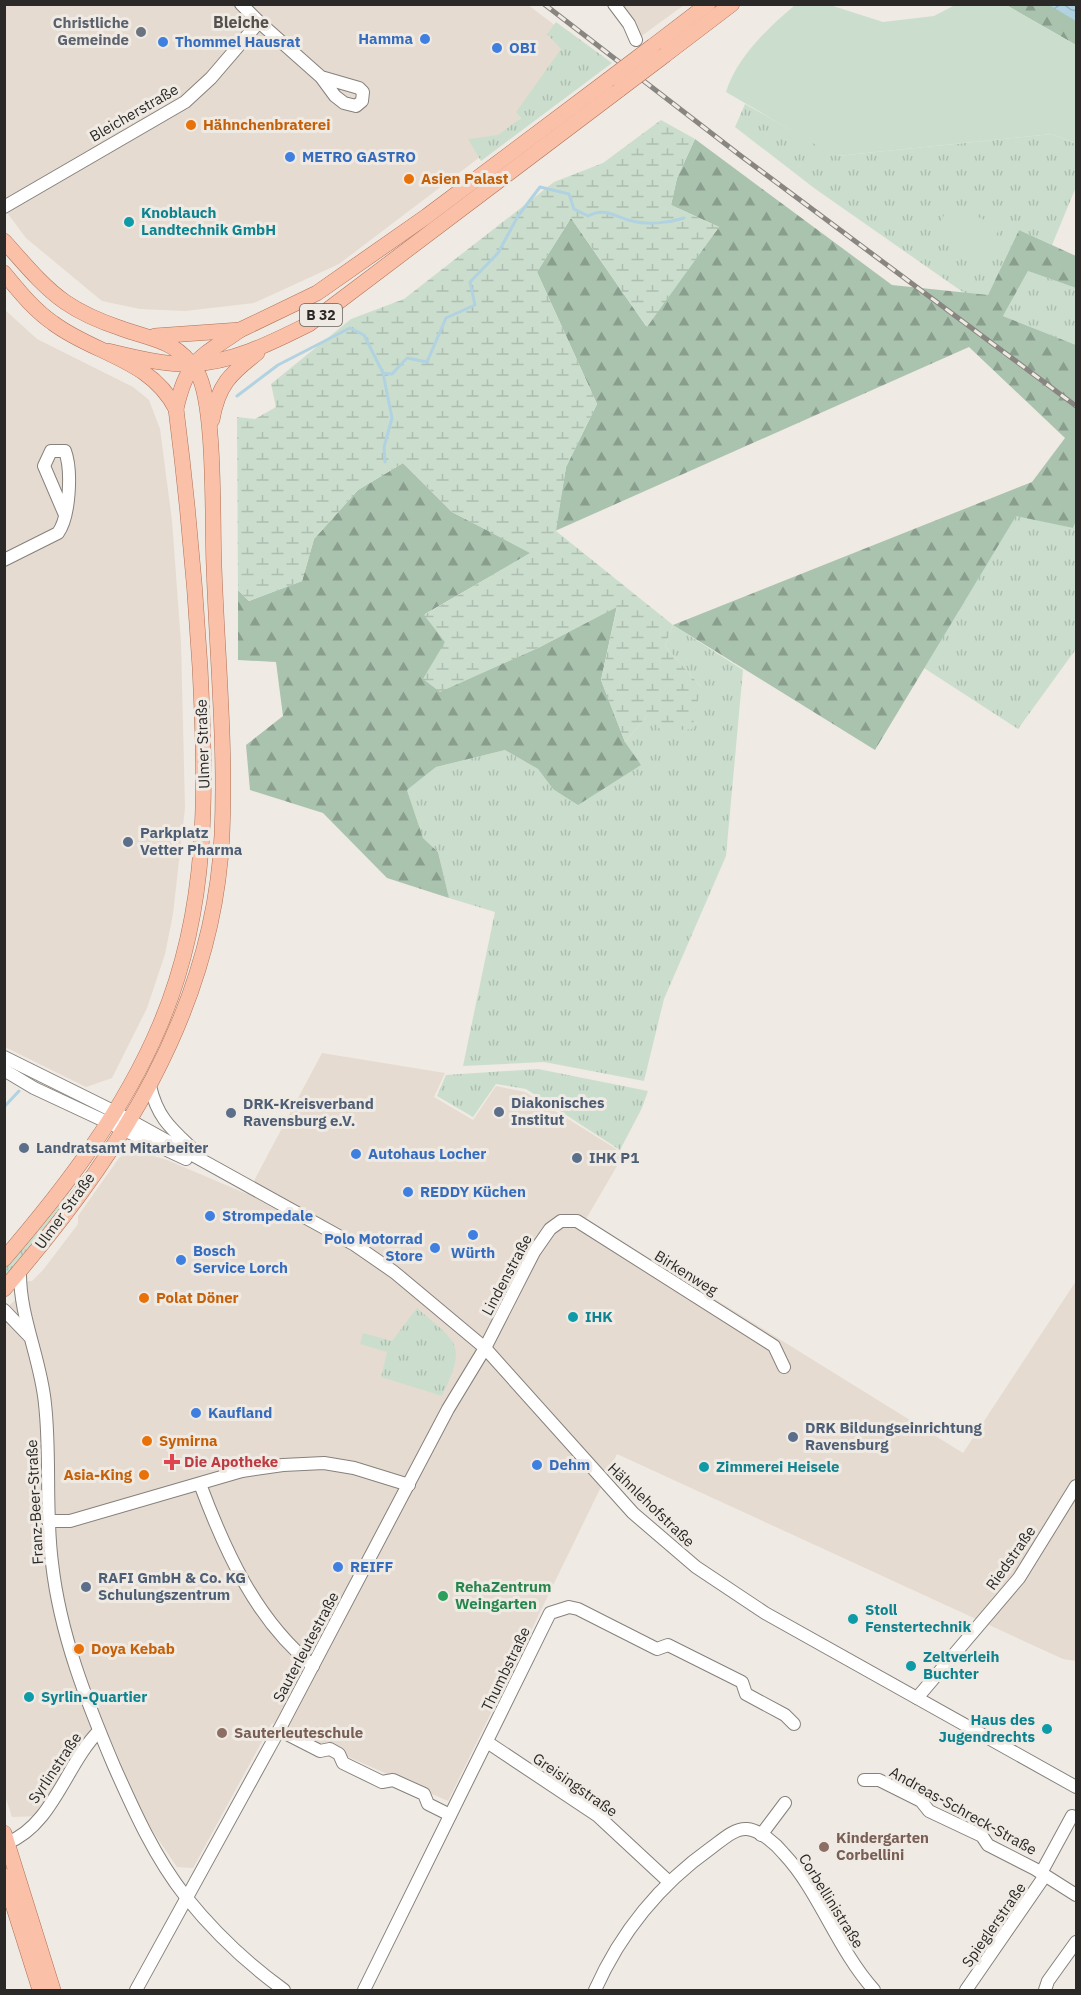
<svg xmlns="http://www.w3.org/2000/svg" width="1081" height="1995" viewBox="0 0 1081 1995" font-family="'IBM Plex Sans',sans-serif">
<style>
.built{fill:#e6dbd0}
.grass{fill:url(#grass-tufts)}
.forest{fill:url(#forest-firs)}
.wetland{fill:url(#wetland-marsh)}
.green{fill:#cbdece}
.water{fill:url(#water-waves)}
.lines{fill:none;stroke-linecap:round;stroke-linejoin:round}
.stream{stroke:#b1d2e1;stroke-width:3}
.minor-casing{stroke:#86817c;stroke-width:14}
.major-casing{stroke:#b07055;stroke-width:16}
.minor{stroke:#fff;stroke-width:12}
.major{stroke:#fac0a8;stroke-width:15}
.rail-casing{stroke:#898681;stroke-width:5}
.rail{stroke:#efeae3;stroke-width:3;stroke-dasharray:9;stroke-linecap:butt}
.major-bridge-casing{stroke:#b07055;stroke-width:16;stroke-linecap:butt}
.major-bridge{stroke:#fac0a8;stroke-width:15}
.worship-dot{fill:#6b7280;stroke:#efeae3;stroke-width:2}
.shop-dot{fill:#3f7fe0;stroke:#efeae3;stroke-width:2}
.food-dot{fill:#e8710a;stroke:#efeae3;stroke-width:2}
.culture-dot{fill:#0f9aa8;stroke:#efeae3;stroke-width:2}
.service-dot{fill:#5c6f8a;stroke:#efeae3;stroke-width:2}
.health-dot{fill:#e0444e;stroke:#efeae3;stroke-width:2}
.leisure-dot{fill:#2e9e5b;stroke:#efeae3;stroke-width:2}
.education-dot{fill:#8d6e63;stroke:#efeae3;stroke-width:2}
.labels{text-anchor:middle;stroke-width:6;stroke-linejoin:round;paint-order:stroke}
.shield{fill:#efeae3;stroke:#66635f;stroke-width:1.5}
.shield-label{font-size:14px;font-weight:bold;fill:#2b2927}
.worship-label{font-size:15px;font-weight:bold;fill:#5b616d;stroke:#efeae3;text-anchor:end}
.shop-label{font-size:15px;font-weight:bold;fill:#366cbe;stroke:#efeae3;text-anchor:start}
.street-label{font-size:15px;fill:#2b2927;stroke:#efeae3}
.food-label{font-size:15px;font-weight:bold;fill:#c56008;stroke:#efeae3;text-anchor:start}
.culture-label{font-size:15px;font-weight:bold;fill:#0d838f;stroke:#efeae3;text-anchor:start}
.service-label{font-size:15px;font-weight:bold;fill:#4e5e75;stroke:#efeae3;text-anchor:start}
.health-label{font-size:15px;font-weight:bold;fill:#be3a42;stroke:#efeae3;text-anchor:start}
.leisure-label{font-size:15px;font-weight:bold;fill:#27864d;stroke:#efeae3;text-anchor:start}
.education-label{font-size:15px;font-weight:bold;fill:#785e54;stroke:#efeae3;text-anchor:start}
.neighbourhood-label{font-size:16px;font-weight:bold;fill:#56514c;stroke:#efeae3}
</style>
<defs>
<pattern id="grass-tufts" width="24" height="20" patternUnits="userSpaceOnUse" patternTransform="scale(1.5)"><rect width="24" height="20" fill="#cbdece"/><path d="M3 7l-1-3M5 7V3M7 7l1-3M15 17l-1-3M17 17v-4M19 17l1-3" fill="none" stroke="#aebeb1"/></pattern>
<pattern id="forest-firs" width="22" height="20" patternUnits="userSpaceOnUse" patternTransform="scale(1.5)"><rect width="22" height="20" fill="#a9c3ae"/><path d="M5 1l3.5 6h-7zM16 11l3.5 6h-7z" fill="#8a9e8e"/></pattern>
<pattern id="wetland-marsh" width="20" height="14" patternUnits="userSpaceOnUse" patternTransform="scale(1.5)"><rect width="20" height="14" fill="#cbdece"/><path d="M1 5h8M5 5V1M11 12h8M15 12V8" fill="none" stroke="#aebeb1"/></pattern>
<pattern id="water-waves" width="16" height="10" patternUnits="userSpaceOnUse" patternTransform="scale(1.5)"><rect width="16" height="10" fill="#b1d2e1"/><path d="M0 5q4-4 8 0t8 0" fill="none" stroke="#98b4c1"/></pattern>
</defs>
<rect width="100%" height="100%" fill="#efeae3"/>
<g class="built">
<path d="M5 5H528L577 42 505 138 339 264 254 303 185 311 140 309 102 301 26 238 5 210Z"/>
<path d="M614 5H684L636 40Z"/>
<path d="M4 309 37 339 133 387 149 400 160 429 172 521 181 643 185 808 173 914 165 954 147 1008 112 1078 86 1087 5 1047Z"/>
<path d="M322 1053 445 1073 434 1097 473 1120 496 1086 525 1092 624 1154 586 1219 963 1453 1076 1281V1661L1063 1659 617 1454 448 1801 272 1723 193 1868 177 1867 145 1820 110 1738 91 1730 38 1816 12 1817 4 1793V1311L21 1294 19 1288 28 1281H32L43 1270 78 1224V1216L119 1158 126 1153 140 1152 167 1160 247 1194Z"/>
</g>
<g class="grass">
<path d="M556 22 612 63 481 161 468 139 498 135 521 118 516 112 561 49 547 34Z"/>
<path d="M745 104 837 156 1052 134 1076 144V187L1052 245 1019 230 988 295H967L814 188 735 127Z"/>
<path d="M1028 271 1076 288V345L1003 316Z"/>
<path d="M1016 515 1073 528 1076 521V649L1018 729 924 668Z"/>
<path d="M673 625 743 670 726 856 664 999 644 1081 544 1062 463 1066 495 912 449 898 438 852 423 838 407 790 436 767 505 750 538 769 553 789 640 765 625 742 647 716 701 687 665 646Z"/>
<path d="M538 1069 648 1091 642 1108 620 1150 526 1089 496 1084 473 1117 437 1096 446 1075Z"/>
<path d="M92 1155 94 1157 52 1218 5 1277V1268Z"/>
<path d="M417 1308C457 1343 468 1343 442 1396L381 1377 387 1352 360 1344 363 1333 392 1341Z"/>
</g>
<g class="forest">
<path d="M1006 5H1076V45Z"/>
<path d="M695 139 892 285 988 295 1019 230 1076 256V288L1028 271 1003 316 1076 345V521L1073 528 1016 516 875 750 673 625 1032 482 1065 438 969 347 555 531 566 467 597 404 537 272 571 218 646 326 719 227 671 205 677 178Z"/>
<path d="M403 463 452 512 531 553 425 614 445 642 440 691 540 647 617 606 601 680 625 742 641 765 578 805 553 789 538 769 505 750 436 767 407 790 423 838 438 852 449 898 387 878 323 813 250 790 246 745 283 716 276 662 238 660V590L249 601 302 581 314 539 358 490Z"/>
</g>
<path class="wetland" d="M661 120 695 139 677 178 671 205 719 227 647 327 571 218 537 272 597 404 566 467 556 531 673 625 665 646 701 687 692 729 663 732 647 716 625 742 601 680 617 607 540 647 440 692 423 679 445 642 424 615 530 553 452 512 403 463 358 490 314 539 302 581 249 601 238 590 237 417 255 419 276 407 271 384 351 319 404 299 554 182 603 163Z"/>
<g class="green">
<path d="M795 5H830L883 22 934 16 955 5H1006L1076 45V144L1052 134 837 156 828 152 726 92C737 57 768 28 795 5Z"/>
<path d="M949 204 1000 227 984 262 933 239Z"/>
</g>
<path class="water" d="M1049 5H1076V21Z"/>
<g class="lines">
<g class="stream">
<path d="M383 373 392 418 384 447 385 462"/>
<path d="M237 396 278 365 350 328 364 335 383 373 392 374 407 358 427 362 446 318 475 305 470 282 498 253 518 216 540 187 569 194 574 209 588 216C606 207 615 217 632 221 648 225 668 223 684 218"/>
<path d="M4 1107 19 1091"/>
</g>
<g class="minor-casing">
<g id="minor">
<path d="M614 4 629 24 636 40"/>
<path d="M259 22 321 77 335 96 344 103 356 106 362 101 363 92 359 88 321 77"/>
<path d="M4 207 185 102 211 78 259 22 241 4"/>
<path d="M4 560 58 533C70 516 72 470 65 451H51L44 466 65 515"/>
<path d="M4 1057 115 1112 355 1245 394 1272 485 1348 633 1513 696 1567 765 1613 1076 1787"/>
<path d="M4 1070 34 1088 186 1159"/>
<path d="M150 1086C158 1120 173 1130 197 1153"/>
<path d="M20 1271C19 1316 41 1359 45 1404 51 1457 45 1510 52 1563 60 1634 86 1700 114 1766 134 1811 155 1858 186 1897 214 1932 248 1964 284 1990"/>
<path d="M4 1310 29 1336"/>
<path d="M200 1484C225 1551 256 1620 313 1666"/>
<path d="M48 1521H70L242 1471 283 1465 324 1463 354 1468 409 1485"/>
<path d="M917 1698 1019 1578 1076 1486"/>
<path d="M279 1730 320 1751 330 1749 339 1754 343 1763 382 1782 393 1780 424 1794 428 1804 450 1815"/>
<path d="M487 1742 598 1816 669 1882"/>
<path d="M864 1780H879L921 1801 929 1811 982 1836 988 1845 1035 1869 1076 1895"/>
<path d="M761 1835 785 1803"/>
<path d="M7 1843C53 1825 66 1764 99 1731"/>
<path d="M1041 1873 1072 1816"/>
<path d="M136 1990 279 1730 448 1409 485 1348 534 1252 550 1229 561 1221H577L774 1346 784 1367"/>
<path d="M364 1990 550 1613 569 1607 578 1609 657 1649 668 1645 742 1682 746 1694 785 1715 794 1724"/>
<path d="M595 1990C621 1932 659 1885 711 1848 721 1841 734 1828 747 1829 760 1830 776 1844 784 1854 819 1891 837 1949 874 1990"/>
<path d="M966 1990 1044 1877"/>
<path d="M1045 1990 1048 1981 1076 1942"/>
</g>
</g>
<g class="major-casing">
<g id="major">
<path d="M653 46 708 4"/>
<path d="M665 55 732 4"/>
<path d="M4 241C23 262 42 286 65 302 81 313 102 322 120 328 152 340 176 339 197 372 216 404 212 523 214 566 217 655 226 745 222 835 214 1011 117 1159 4 1289"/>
<path d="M4 273C19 291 33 309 53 323 94 354 151 359 176 409"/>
<path d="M155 336 240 330 317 293 427 216 608 80"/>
<path d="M108 351C134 357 163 365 190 364 232 363 273 342 309 324L620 89"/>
<path d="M212 420C218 385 230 374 257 353"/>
<path d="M4 1259C65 1188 124 1111 160 1025 210 908 206 791 200 667 195 581 187 495 176 409 187 359 200 358 240 330"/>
<path d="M4 1833 53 1990"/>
<path d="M4 1876 40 1990"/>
</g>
</g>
<use href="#minor" class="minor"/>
<use href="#major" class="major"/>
<g class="rail-casing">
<path id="rail" d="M544 4 741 156 1076 406"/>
</g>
<use href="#rail" class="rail"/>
<g class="major-bridge-casing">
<g id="major-bridge">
<path d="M608 80 653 46"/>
<path d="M620 89 665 55"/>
</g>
</g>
<use href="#major-bridge" class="major-bridge"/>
</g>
<circle class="worship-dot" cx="141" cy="32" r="6"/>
<g class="shop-dot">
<circle cx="425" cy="39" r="6"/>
<circle cx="163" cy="42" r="6"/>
<circle cx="497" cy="48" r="6"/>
<circle cx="290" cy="157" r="6"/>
<circle cx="356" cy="1154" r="6"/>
<circle cx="408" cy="1192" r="6"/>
<circle cx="210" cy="1216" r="6"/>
<circle cx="473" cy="1235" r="6"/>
<circle cx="435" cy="1248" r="6"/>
<circle cx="181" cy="1260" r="6"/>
<circle cx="196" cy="1413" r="6"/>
<circle cx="537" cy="1465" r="6"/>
<circle cx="338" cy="1567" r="6"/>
</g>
<g class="food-dot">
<circle cx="191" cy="125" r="6"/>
<circle cx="409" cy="179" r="6"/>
<circle cx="144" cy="1298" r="6"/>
<circle cx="147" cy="1441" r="6"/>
<circle cx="144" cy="1475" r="6"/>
<circle cx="79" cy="1649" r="6"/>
</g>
<g class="culture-dot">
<circle cx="129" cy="222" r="6"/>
<circle cx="573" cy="1317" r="6"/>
<circle cx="704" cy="1467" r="6"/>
<circle cx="853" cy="1619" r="6"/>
<circle cx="911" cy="1666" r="6"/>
<circle cx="29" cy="1697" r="6"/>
<circle cx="1047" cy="1729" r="6"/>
</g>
<g class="service-dot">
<circle cx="128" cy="842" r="6"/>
<circle cx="499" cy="1112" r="6"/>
<circle cx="231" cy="1113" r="6"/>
<circle cx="24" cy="1148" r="6"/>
<circle cx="577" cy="1158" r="6"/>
<circle cx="793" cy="1437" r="6"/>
<circle cx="86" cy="1587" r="6"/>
</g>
<path class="health-dot" d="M169 1453h6v6h6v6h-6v6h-6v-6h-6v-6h6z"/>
<circle class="leisure-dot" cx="443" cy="1596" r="6"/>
<g class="education-dot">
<circle cx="222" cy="1733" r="6"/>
<circle cx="824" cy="1847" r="6"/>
</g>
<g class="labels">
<rect class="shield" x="300" y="304" width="42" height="22" rx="4.5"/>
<g class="shield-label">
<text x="321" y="320">B 32</text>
</g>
<g class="worship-label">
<text x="129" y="28">Christliche<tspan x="129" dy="17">Gemeinde</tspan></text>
</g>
<g class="shop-label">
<text x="413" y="44" text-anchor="end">Hamma</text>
<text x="175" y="47">Thommel Hausrat</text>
<text x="509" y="53">OBI</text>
<text x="302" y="162">METRO GASTRO</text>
<text x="368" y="1159">Autohaus Locher</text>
<text x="420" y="1197">REDDY Küchen</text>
<text x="222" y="1221">Strompedale</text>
<text x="423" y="1244" text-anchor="end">Polo Motorrad<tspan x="423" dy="17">Store</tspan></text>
<text x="193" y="1256">Bosch<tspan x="193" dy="17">Service Lorch</tspan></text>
<text x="473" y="1258" text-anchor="middle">Würth</text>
<text x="208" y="1418">Kaufland</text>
<text x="549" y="1470">Dehm</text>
<text x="350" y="1572">REIFF</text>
</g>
<g class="street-label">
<text transform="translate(134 113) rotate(-30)" y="5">Bleicherstraße</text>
<text transform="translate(203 744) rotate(-92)" y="5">Ulmer Straße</text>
<text transform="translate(65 1211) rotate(-54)" y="5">Ulmer Straße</text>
<text transform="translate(686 1273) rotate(32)" y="5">Birkenweg</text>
<text transform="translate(507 1275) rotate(-62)" y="5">Lindenstraße</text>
<text transform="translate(35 1502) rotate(-93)" y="5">Franz-Beer-Straße</text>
<text transform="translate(651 1505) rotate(44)" y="5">Hähnlehofstraße</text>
<text transform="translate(1011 1558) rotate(-55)" y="5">Riedstraße</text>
<text transform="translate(306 1647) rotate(-62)" y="5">Sauterleutestraße</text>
<text transform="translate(506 1669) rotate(-64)" y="5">Thumbstraße</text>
<text transform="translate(55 1768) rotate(-56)" y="5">Syrlinstraße</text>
<text transform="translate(575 1785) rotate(35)" y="5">Greisingstraße</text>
<text transform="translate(963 1811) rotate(29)" y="5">Andreas-Schreck-Straße</text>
<text transform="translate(831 1901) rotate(58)" y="5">Corbellinistraße</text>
<text transform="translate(994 1925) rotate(-55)" y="5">Spieglerstraße</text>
</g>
<g class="food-label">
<text x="203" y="130">Hähnchenbraterei</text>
<text x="421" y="184">Asien Palast</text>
<text x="156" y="1303">Polat Döner</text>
<text x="159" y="1446">Symirna</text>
<text x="132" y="1480" text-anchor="end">Asia-King</text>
<text x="91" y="1654">Doya Kebab</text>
</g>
<g class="culture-label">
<text x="141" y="218">Knoblauch<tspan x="141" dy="17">Landtechnik GmbH</tspan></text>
<text x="585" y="1322">IHK</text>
<text x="716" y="1472">Zimmerei Heisele</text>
<text x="865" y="1615">Stoll<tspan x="865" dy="17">Fenstertechnik</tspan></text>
<text x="923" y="1662">Zeltverleih<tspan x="923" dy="17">Buchter</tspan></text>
<text x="41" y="1702">Syrlin-Quartier</text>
<text x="1035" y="1725" text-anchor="end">Haus des<tspan x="1035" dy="17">Jugendrechts</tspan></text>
</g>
<g class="service-label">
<text x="140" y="838">Parkplatz<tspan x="140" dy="17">Vetter Pharma</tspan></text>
<text x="511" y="1108">Diakonisches<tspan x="511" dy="17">Institut</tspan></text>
<text x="243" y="1109">DRK-Kreisverband<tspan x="243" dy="17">Ravensburg e.V.</tspan></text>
<text x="36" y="1153">Landratsamt Mitarbeiter</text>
<text x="589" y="1163">IHK P1</text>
<text x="805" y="1433">DRK Bildungseinrichtung<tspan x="805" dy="17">Ravensburg</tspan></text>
<text x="98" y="1583">RAFI GmbH &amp; Co. KG<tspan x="98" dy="17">Schulungszentrum</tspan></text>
</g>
<g class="health-label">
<text x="184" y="1467">Die Apotheke</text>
</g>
<g class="leisure-label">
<text x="455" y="1592">RehaZentrum<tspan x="455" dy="17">Weingarten</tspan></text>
</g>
<g class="education-label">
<text x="234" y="1738">Sauterleuteschule</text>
<text x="836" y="1843">Kindergarten<tspan x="836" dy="17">Corbellini</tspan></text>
</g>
<g class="neighbourhood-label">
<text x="241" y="28">Bleiche</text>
</g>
</g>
<rect width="1081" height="1995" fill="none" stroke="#2b2927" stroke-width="12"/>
</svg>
